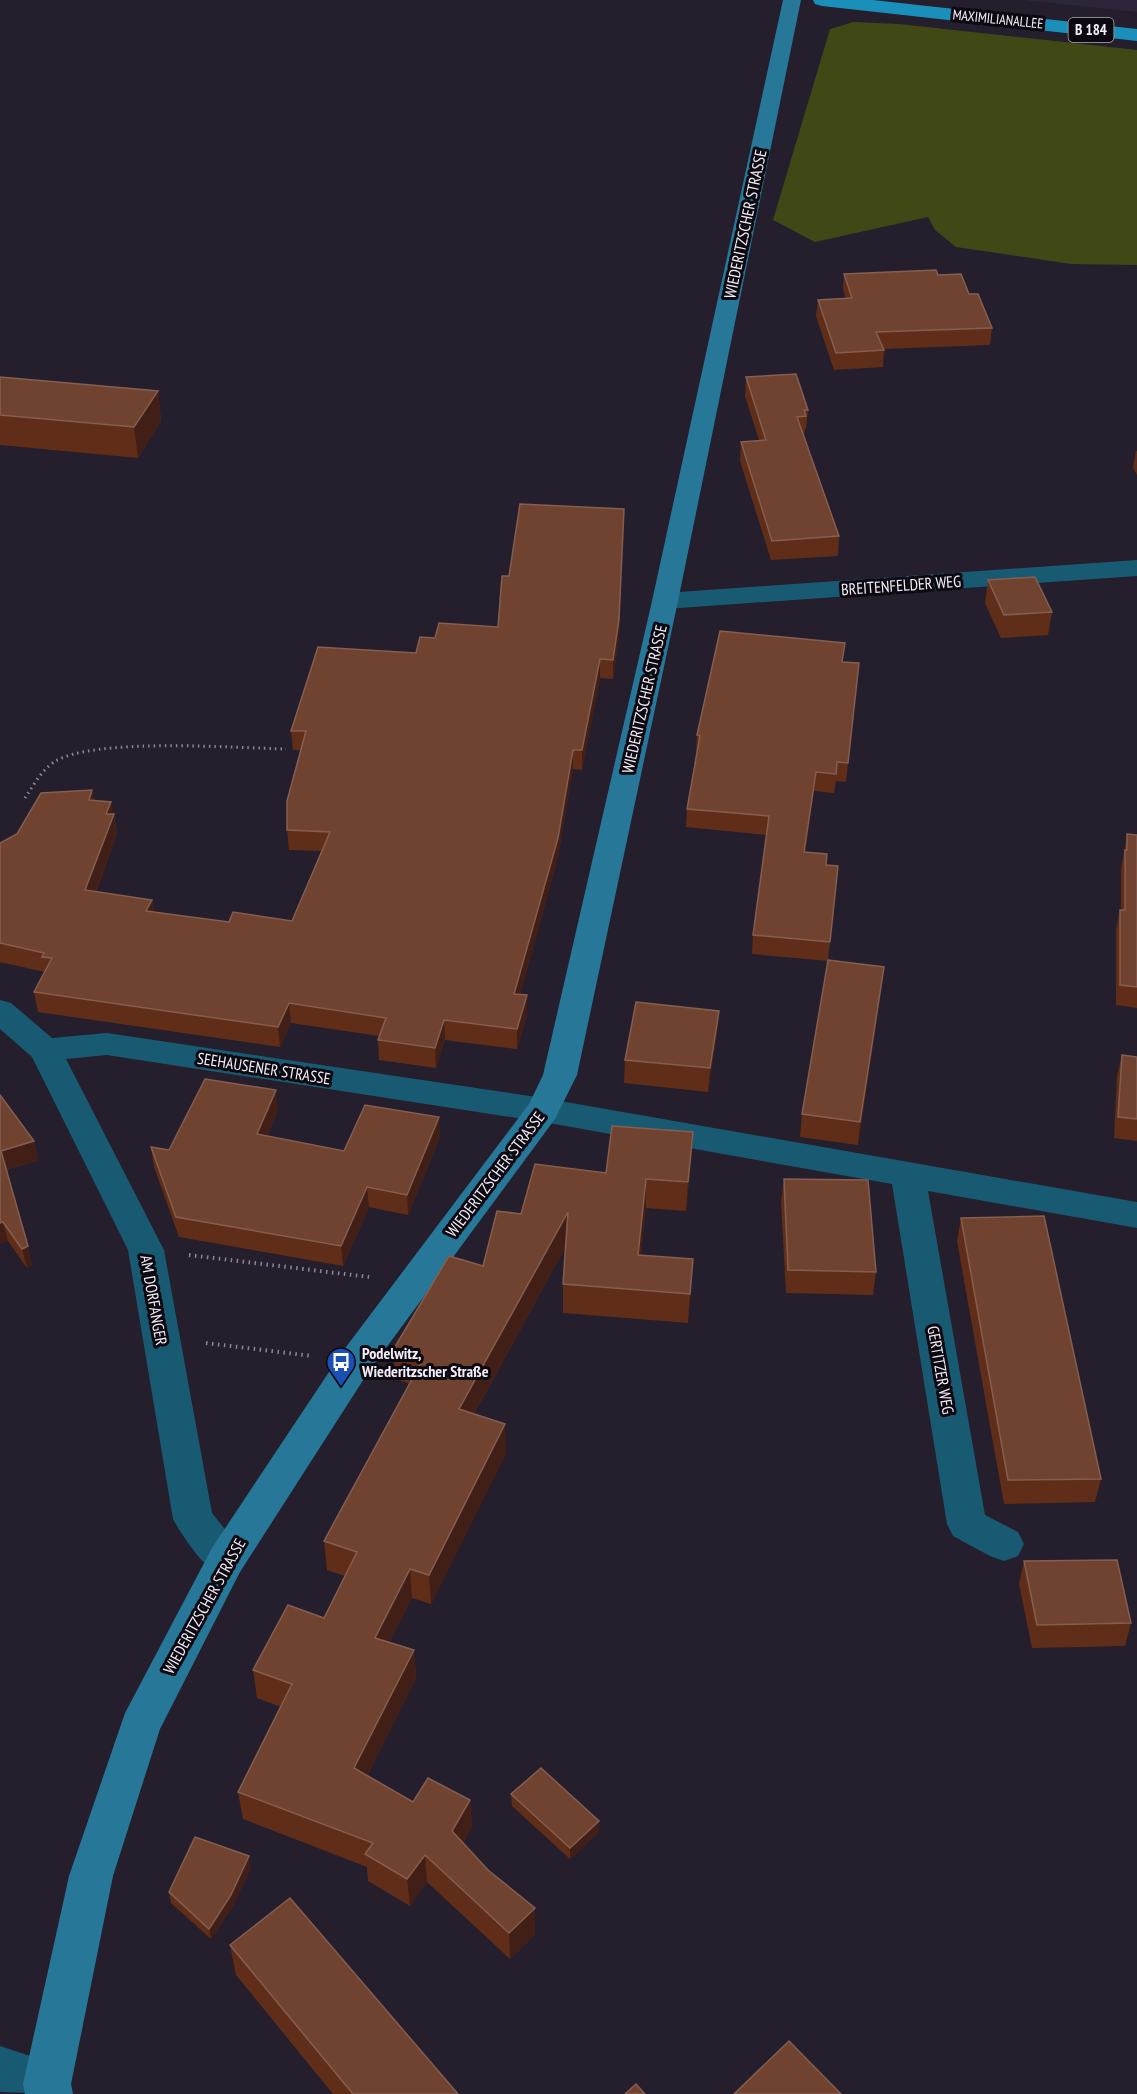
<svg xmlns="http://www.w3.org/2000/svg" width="1137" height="2094" viewBox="0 0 1137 2094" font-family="'PT Sans Narrow',sans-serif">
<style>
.built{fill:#2f253a}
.green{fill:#404916}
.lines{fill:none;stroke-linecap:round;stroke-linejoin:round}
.path-far1{stroke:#8e8895;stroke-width:3;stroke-dasharray:1.5 4;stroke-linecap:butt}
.path{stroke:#8e8895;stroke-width:4;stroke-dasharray:1.5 4.5;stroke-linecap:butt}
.street{fill:#195a73;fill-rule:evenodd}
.secondary{fill:#267798;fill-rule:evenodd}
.primary{fill:#198fb9;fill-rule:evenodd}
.wall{fill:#602e18}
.shaded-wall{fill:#421f16}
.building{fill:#704330;stroke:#845e50;stroke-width:1.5}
.labels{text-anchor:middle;stroke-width:6;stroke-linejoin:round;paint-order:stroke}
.far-street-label{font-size:14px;fill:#f3eef9;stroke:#0d0910}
.shield{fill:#0d0910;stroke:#aea9b3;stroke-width:1.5}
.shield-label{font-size:15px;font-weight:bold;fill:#f3eef9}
.street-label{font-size:16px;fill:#f3eef9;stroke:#0d0910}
.poi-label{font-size:16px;font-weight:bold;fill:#f3eef9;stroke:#0d0910;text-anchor:start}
</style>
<rect width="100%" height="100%" fill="#251e2d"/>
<path class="built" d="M1023 0H1137V12Z"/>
<path class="green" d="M854 22 899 24 1137 50V265L1071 264 956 247 935 230 928 217 815 242 773 220 830 29Z"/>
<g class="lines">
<path class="path-far1" d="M25 798C33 786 41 771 54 762 93 737 235 748 286 749"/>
<g class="path">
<path d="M189 1255 369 1277"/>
<path d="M206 1343 312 1356"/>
</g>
<g class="street">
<path d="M1137 560V576L665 609 655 607 652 601 655 595 665 593Z"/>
<path d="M0 1000 11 1003 52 1038 107 1033 543 1098 1137 1202V1228L928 1191 985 1515 1018 1532 1024 1544 1018 1556 1004 1561 990 1556 953 1536 947 1524 892 1184 543 1122 107 1055 66 1059 164 1250 212 1513 240 1548 246 1560 240 1572C236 1573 231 1576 227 1577 209 1577 181 1534 173 1519L128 1250 32 1057 0 1029Z"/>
<path d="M0 2046 64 2067 71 2084 66 2094 0 2092Z"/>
</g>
<path class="secondary" d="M783 0H801L678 601 577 1075 555 1119 369 1371 240 1572 160 1729 113 1876 71 2084 73 2094H25L23 2084 69 1876 125 1713 212 1548 343 1351 529 1104 543 1075 652 601Z"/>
<path class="primary" d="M813 0H873L1137 29V41L822 6 815 4Z"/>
</g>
<g class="wall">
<path d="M844 274 938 275 969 294 992 328 990 345 884 349 883 367 834 370 816 316 818 300 846 298 843 290Z"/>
<path d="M0 377 158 391 161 421 138 458 0 445Z"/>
<path d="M746 377 808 410 806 429H805L804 436H803L839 536 838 556 771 560 740 461 741 442 759 440 745 396Z"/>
<path d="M1136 451H1137V475L1133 468Z"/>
<path d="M623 528 619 638 613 679 600 678 582 770 573 769 558 857 520 995 527 1015 517 1049 445 1040 436 1068 379 1060 378 1040 379 1036 291 1023 280 1047 38 1012 34 992 45 972 0 962V843L92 790 94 801 114 814 117 834 96 892 152 900 154 912 229 922 292 921 322 851 289 850 287 830 301 750H293L291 731 416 653 435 638 498 627 509 576Z"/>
<path d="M988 580 1052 612 1048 635 1001 638 985 603Z"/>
<path d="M843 662 859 663 846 782 836 781 834 793 814 791 805 852 826 865 838 866 828 960 881 991 858 1145 800 1137 802 1114 828 961 752 954 753 935 767 835 686 827 687 809 696 754 697 735Z"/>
<path d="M1127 834 1137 835V1008L1116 1005V930L1120 910H1121V870Z"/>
<path d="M719 1011 717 1034 708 1092 624 1083 625 1060Z"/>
<path d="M1122 1055 1137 1057V1141L1114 1138 1117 1076Z"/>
<path d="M0 1095 34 1141 38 1160 6 1170 32 1265 27 1268 8 1241 0 1243Z"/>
<path d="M278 1110 267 1136 344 1151 440 1137 408 1215 369 1207 343 1266 179 1237 154 1167 151 1147 169 1150Z"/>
<path d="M693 1132 691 1162 686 1211 646 1208 641 1255 691 1288 688 1323 563 1313V1284L566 1246 474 1414 506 1453 431 1604 412 1598 389 1642 414 1650 416 1678 367 1776 413 1802 470 1800 472 1827 463 1843 488 1870 535 1908V1934L510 1959 427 1882 410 1906 368 1881 367 1867 243 1819 238 1792 281 1707 257 1698 253 1670 324 1618 345 1576 327 1570 324 1541 410 1384 396 1379 393 1350 483 1266 521 1214Z"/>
<path d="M784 1179 876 1272 873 1295 786 1293 781 1202Z"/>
<path d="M961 1218 1101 1479 1095 1502 1004 1504 957 1241Z"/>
<path d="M1024 1561 1131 1623 1125 1646 1032 1648 1019 1584Z"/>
<path d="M511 1794 599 1821V1832L570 1859 512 1806Z"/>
<path d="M251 1867 233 1906 211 1939 171 1903 169 1892Z"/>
<path d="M230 1945 458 2094H333L236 1975Z"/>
</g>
<g class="shaded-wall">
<path d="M158 391 161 421 138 458 134 427Z"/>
<path d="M623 528 619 638 613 679V660Z"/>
<path d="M600 659V678L582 770V750Z"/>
<path d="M573 750V769L558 857 515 1014 514 994Z"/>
<path d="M816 772 814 791 803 871 804 852Z"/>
<path d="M92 790 96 810 89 800Z"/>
<path d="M111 802 117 834 89 910 85 890 106 814Z"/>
<path d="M152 900 155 920 146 911Z"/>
<path d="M884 967 881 991 858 1145 860 1122Z"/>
<path d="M527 995V1015L517 1049V1029Z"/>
<path d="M289 1003 291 1023 280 1047 278 1027Z"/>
<path d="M719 1011 717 1034 708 1092 710 1068Z"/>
<path d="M444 1020 445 1040 436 1068 435 1048Z"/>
<path d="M276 1090 278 1110 259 1154 257 1134Z"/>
<path d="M439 1117 440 1137 408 1215 407 1195Z"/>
<path d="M693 1132 691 1162 686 1211 688 1182Z"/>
<path d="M34 1141 38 1160 5 1170 1 1151Z"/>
<path d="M646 1179V1208L638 1284V1255Z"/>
<path d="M367 1187 369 1207 343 1266 341 1246Z"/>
<path d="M568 1212V1242L460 1439 459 1409Z"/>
<path d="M3 1222 8 1241 0 1243V1223Z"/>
<path d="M28 1246 32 1265 27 1268 22 1249Z"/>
<path d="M693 1259 691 1288 688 1323 690 1294Z"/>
<path d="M505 1424 506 1453 431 1604 429 1575Z"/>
<path d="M410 1569 412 1598 377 1666 375 1638Z"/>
<path d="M414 1650 416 1678 357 1796 354 1768Z"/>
<path d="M470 1800 472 1827 454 1858 452 1831Z"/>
<path d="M599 1821V1832L570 1859V1848Z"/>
<path d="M425 1855 427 1882 410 1906 407 1879Z"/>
<path d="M249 1856 251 1867 233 1906 211 1939 209 1929Z"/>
<path d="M535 1908V1934L510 1959 509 1933Z"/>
</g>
<g class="building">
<path d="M936 270 938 275 961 274 969 294H978L992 328 876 332 884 350 836 353 818 300 852 298 844 274Z"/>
<path d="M796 374 808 410H804L806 416 797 417 839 536 772 541 741 442 766 440 746 377Z"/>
<path d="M0 377 158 391 134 427 0 415Z"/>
<path d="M520 504 624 509 619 619 613 660 600 659 582 750H573L558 838 514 994 527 995 517 1029 444 1020 435 1048 378 1040 386 1018 289 1003 278 1027 34 992 52 958 42 957 44 953 0 943V843L17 834 41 793 92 790 89 800 111 802 106 814H114L85 890 152 900 146 911 229 922 233 912 292 921 330 832 287 830V801L306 731H291L318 647 416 653 420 637 435 638 439 623 498 627 502 576H509Z"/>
<path d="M1035 577 1052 612 1004 615 988 580Z"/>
<path d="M720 631 845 643 842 662 859 663 848 763 837 762 836 774 816 772 804 852 827 854 826 865 838 866 830 942 753 935 769 816 687 809 700 736 697 735Z"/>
<path d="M1127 834 1137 835V987L1120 985V910H1125V850H1127Z"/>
<path d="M828 960 884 967 860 1122 802 1114Z"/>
<path d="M636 1002 719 1011 710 1068 625 1060Z"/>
<path d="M1122 1055 1137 1057V1119L1118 1117Z"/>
<path d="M205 1079 276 1090 257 1134 344 1151 365 1105 439 1117 407 1195 367 1187 341 1246 176 1217 151 1147 169 1150Z"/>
<path d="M0 1095 34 1141 1 1151 28 1246 22 1249 3 1222 0 1223Z"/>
<path d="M612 1126 693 1132 688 1182 646 1179 638 1255 693 1259 690 1294 563 1284 568 1212 459 1409 505 1424 429 1575 410 1569 375 1638 414 1650 354 1768 413 1802 428 1778 470 1800 452 1831 488 1870 535 1908 509 1933 425 1855 407 1879 365 1854 373 1843 238 1792 292 1684 253 1670 288 1605 324 1618 357 1552 324 1541 423 1359 393 1350 449 1256 483 1266 497 1211 521 1214 535 1164 606 1173Z"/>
<path d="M784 1179 868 1180 876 1272 788 1270Z"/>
<path d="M1044 1216 1101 1479 1008 1480 961 1218Z"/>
<path d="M1117 1560 1131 1623 1037 1625 1024 1561Z"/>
<path d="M541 1768 599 1821 570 1848 511 1794Z"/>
<path d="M195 1837 249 1856 231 1895 209 1929 169 1892Z"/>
<path d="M290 1898 458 2094H353L230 1945Z"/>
<path d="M789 2041 841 2094H734Z"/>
<path d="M636 2084 645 2094H625Z"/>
</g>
<defs>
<g id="bus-pin" transform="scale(1.5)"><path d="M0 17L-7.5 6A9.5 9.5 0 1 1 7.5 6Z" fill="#1a4fb4" stroke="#0d0910"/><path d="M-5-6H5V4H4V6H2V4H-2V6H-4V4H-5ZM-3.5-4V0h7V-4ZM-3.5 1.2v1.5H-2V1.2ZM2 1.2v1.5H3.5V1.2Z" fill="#fff"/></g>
</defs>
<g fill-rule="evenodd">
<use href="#bus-pin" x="341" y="1362"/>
</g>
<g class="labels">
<g class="far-street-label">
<text transform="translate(998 19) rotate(6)" y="5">MAXIMILIANALLEE</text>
</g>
<rect class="shield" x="1068.5" y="18" width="45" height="24" rx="4.5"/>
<g class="shield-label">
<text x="1091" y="35">B 184</text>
</g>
<g class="street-label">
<text transform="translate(745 224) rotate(-78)" y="6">WIEDERITZSCHER STRASSE</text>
<text transform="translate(901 585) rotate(-4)" y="6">BREITENFELDER WEG</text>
<text transform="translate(644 699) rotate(-77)" y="6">WIEDERITZSCHER STRASSE</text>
<text transform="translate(264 1068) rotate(9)" y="6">SEEHAUSENER STRASSE</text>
<text transform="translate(495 1174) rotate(-53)" y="6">WIEDERITZSCHER STRASSE</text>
<text transform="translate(154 1300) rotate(80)" y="6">AM DORFANGER</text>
<text transform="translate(941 1370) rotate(80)" y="6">GERTITZER WEG</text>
<text transform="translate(204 1606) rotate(-61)" y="6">WIEDERITZSCHER STRASSE</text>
</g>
<g class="poi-label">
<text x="362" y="1359">Podelwitz,<tspan x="362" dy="18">Wiederitzscher Straße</tspan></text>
</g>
</g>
</svg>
